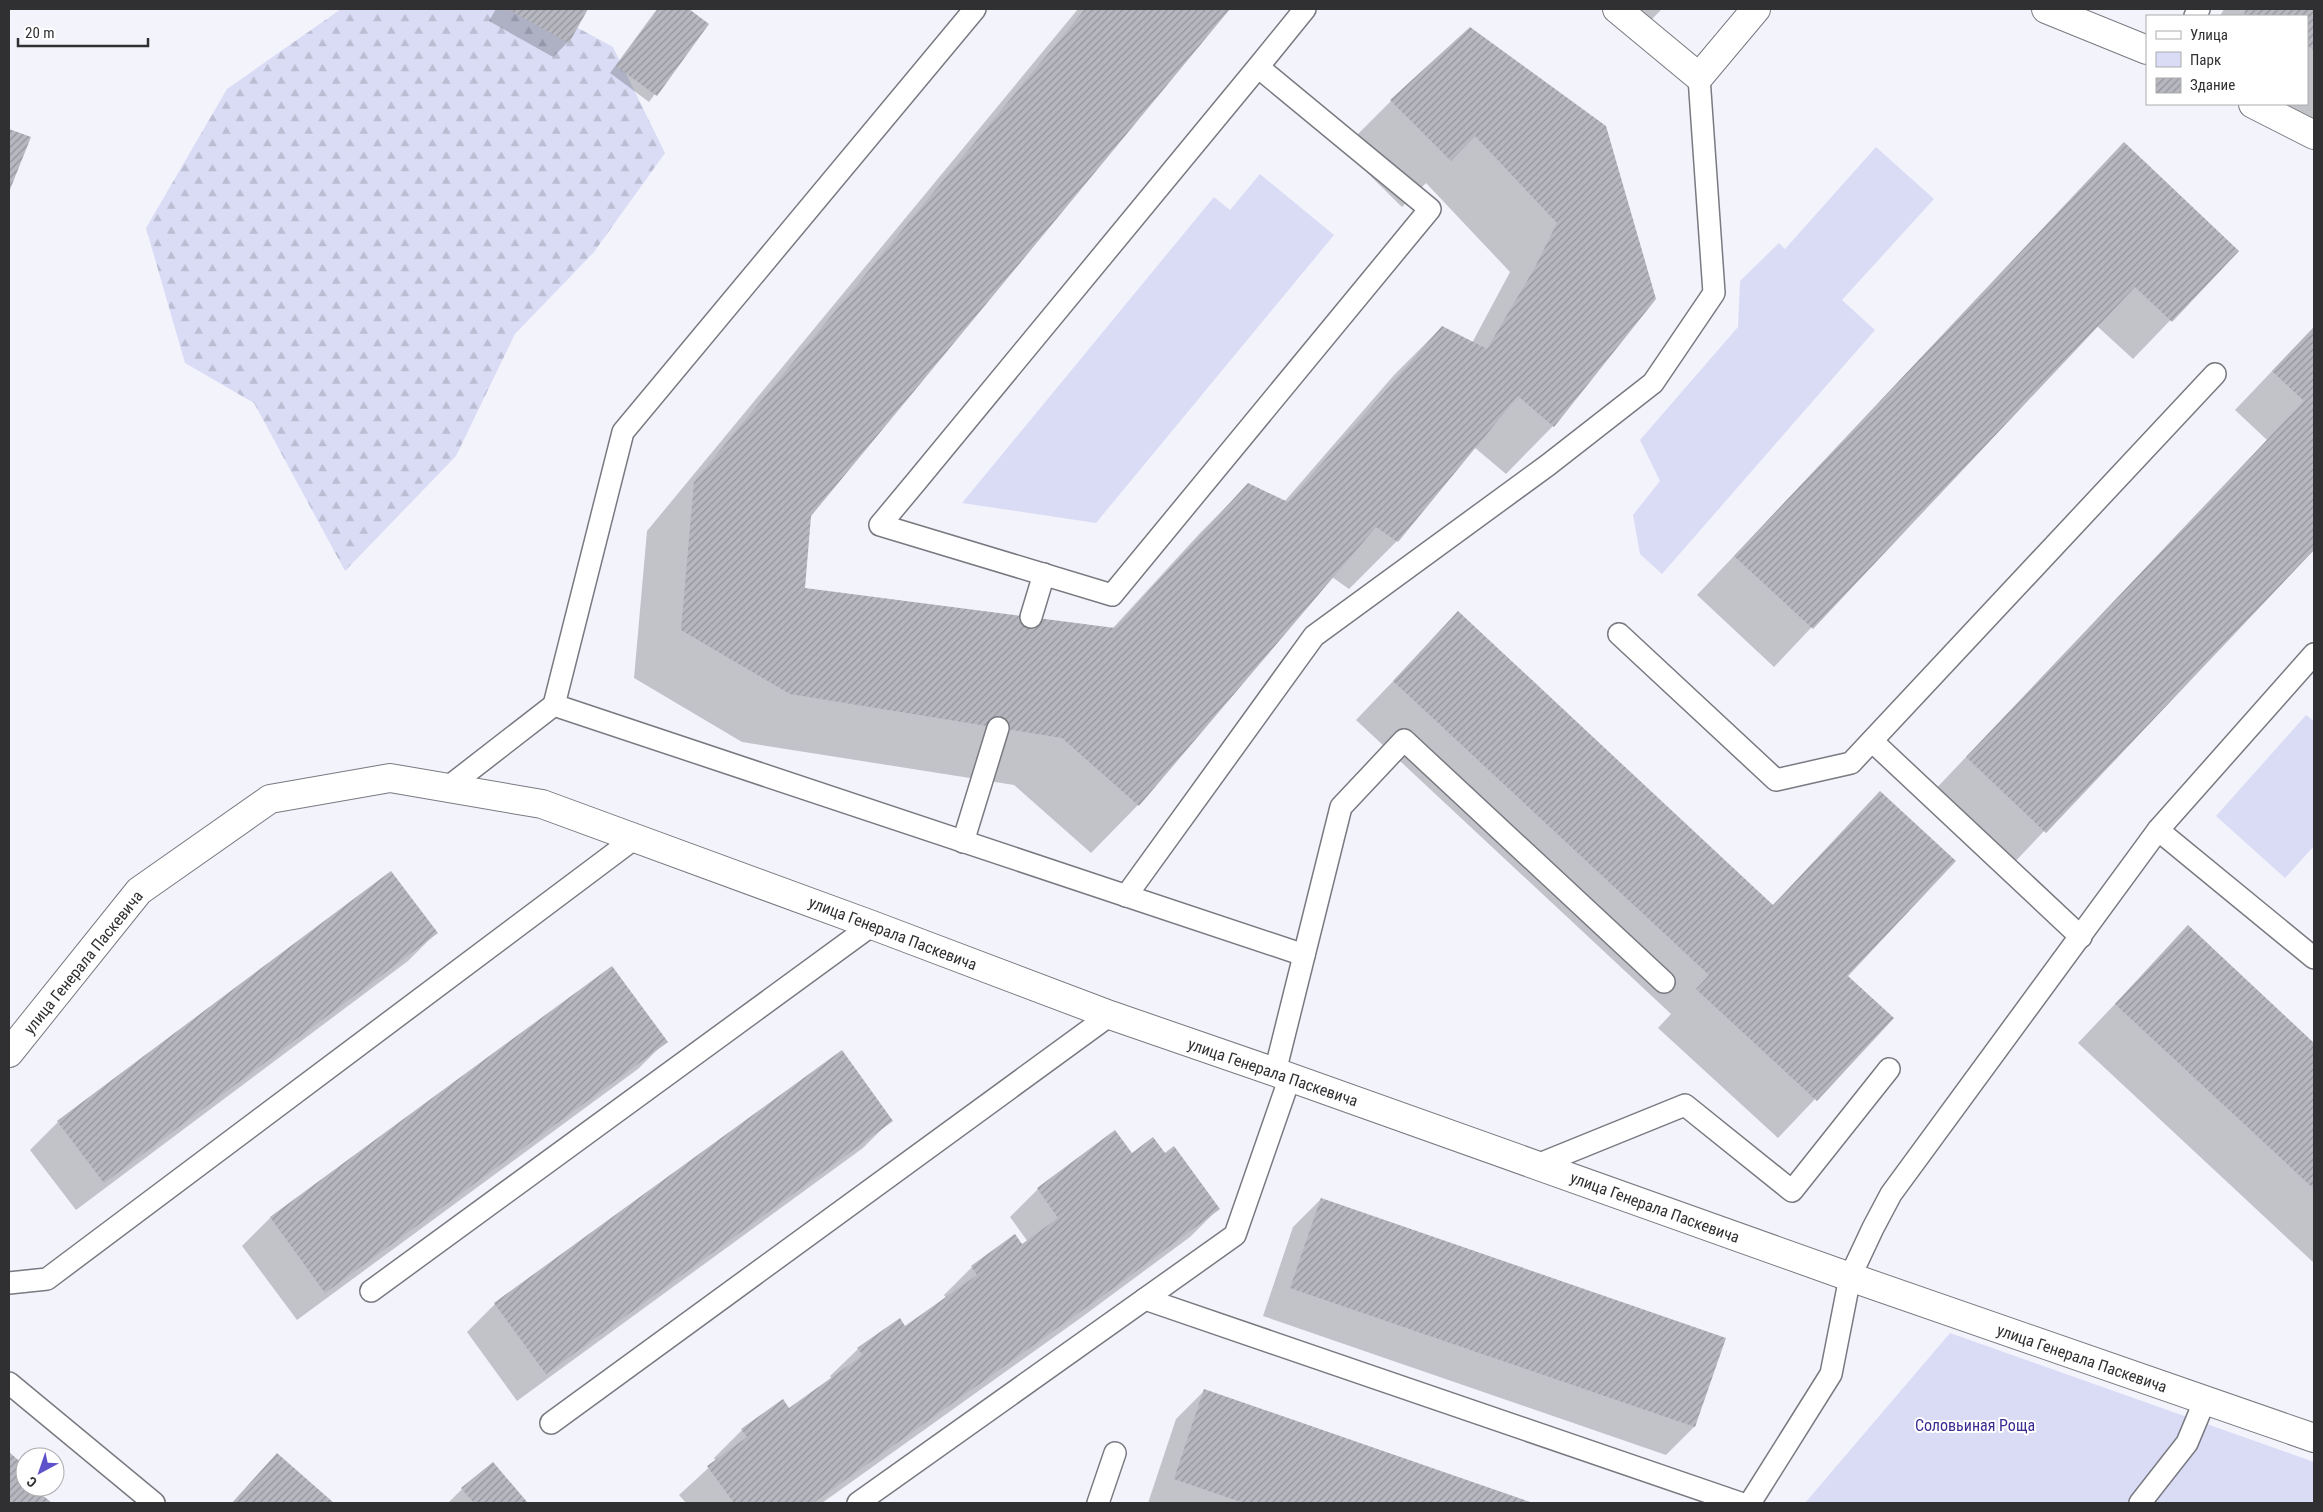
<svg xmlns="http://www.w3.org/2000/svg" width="2323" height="1512" viewBox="0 0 2323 1512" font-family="'Roboto Condensed',sans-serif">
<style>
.green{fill:#dadcf6}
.forest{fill:url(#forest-firs)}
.shadow{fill:#0003}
.building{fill:url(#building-hatch)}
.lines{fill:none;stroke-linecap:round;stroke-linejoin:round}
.service-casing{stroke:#797a81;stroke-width:24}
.minor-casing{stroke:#797a81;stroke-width:30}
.service{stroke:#fff;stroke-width:21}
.minor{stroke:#fff;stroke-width:28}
.labels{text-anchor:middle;stroke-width:4;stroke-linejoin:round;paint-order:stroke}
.street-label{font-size:16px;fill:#303033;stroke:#fff}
.park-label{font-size:16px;fill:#3a2b91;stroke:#fff}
</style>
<defs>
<pattern id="forest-firs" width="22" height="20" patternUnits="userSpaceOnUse" patternTransform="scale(1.25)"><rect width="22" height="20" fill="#dadcf6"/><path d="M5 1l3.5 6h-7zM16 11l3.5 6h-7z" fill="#bbbdd3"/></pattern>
<pattern id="building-hatch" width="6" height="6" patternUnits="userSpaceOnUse" patternTransform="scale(1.25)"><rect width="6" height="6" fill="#b6b7bf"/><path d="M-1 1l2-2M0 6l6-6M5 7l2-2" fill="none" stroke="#94959c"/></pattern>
</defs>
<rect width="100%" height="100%" fill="#f3f3fc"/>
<g class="green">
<path d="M1876 147 1934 199 1842 300 1875 330 1662 574 1640 554 1633 515 1660 481 1640 440 1738 327 1740 281 1779 243 1785 249Z"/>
<path d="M1260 174 1334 235 1096 523 962 503 1214 197 1230 210Z"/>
<path d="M2306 715 2314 721V846L2285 878 2216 816Z"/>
<path d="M1950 1333 2314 1462V1503H1805Z"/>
</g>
<path class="forest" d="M341 9H543L613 47 665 153 594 252 515 334 456 456 345 571 254 403 185 363 146 228 227 89Z"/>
<g class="shadow">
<path d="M496 9H586L568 42 553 57 489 21Z"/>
<path d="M657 9H687L707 24 649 102 610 73Z"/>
<path d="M1078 9H1228L810 516 803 589 1112 629 1200 533 1248 485 1284 502 1394 375 1442 327 1472 343 1510 272 1426 183 1402 207 1343 149 1391 101 1470 28 1605 127 1553 426 1506 474 1474 447 1397 541 1349 589 1332 577 1138 805 1091 853 1014 785 742 742 634 678 647 531Z"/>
<path d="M1605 9H1662L1636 35Z"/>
<path d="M2224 9H2314V122L2279 104H2307V16H2220Z"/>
<path d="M9 130 29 138 9 189Z"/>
<path d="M2124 144 2237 251 2133 359 2097 326 1774 667 1697 595Z"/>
<path d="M2314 327V548L2007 870 1929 796 2267 440 2235 410Z"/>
<path d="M1458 613 1772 906 1880 793 1847 976 1892 1018 1778 1138 1658 1028 1671 1014 1356 720Z"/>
<path d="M2188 927 2314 1044V1263L2078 1043Z"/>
<path d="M436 933 408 961 76 1210 30 1150 58 1122Z"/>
<path d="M612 968 666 1041 638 1069 297 1320 242 1246 270 1218Z"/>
<path d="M841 1052 891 1120 863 1148 517 1401 467 1332 495 1304Z"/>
<path d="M1132 1155H1165L1218 1209 1190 1237 1082 1317 822 1503H686L679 1495 716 1461 714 1458 742 1430 782 1400 789 1410 832 1379 830 1376 858 1349 905 1328 946 1298 944 1295 972 1267 1028 1242 1010 1217 1038 1189Z"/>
<path d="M1321 1199 1724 1339 1694 1427 1666 1455 1263 1316 1293 1227Z"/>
<path d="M1204 1391 1530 1503H1148L1176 1419Z"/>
<path d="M9 1454 25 1467V1487H44L39 1494 50 1503H9Z"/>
<path d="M277 1454 332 1503H232Z"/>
<path d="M493 1464 526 1503H448L462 1489Z"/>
</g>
<g class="building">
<path d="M507 9H588L569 43Z"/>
<path d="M658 9H689L709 24 657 96 616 66Z"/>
<path d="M1085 9H1230L811 516 805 588 1115 628 1248 483 1288 502 1442 326 1487 349 1533 271 1557 223 1475 136 1451 161 1390 100 1470 27 1606 126 1656 299 1554 427 1518 396 1398 542 1376 527 1139 806 1062 738 790 694 681 630 694 482Z"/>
<path d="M2246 9H2314V50L2307 46V16H2248L2244 14Z"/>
<path d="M9 129 31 137 9 192Z"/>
<path d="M2124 142 2239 251 2172 322 2135 287 1813 629 1734 556Z"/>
<path d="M2314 327V550L2046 833 1966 757 2304 401 2272 371Z"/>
<path d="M1458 611 1773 905 1880 791 1956 861 1848 976 1894 1018 1817 1101 1696 989 1709 975 1393 681Z"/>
<path d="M391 871 438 933 104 1183 57 1121Z"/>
<path d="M2188 925 2314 1043V1189L2115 1004Z"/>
<path d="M612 966 668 1042 325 1293 270 1217Z"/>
<path d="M842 1050 893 1121 546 1374 494 1303Z"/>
<path d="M1115 1130 1132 1153 1153 1137 1165 1153 1174 1146 1220 1209 1112 1289 813 1503H734L707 1466 747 1437 741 1429 783 1399 789 1408 863 1355 857 1348 900 1318 905 1326 977 1275 971 1266 1015 1234 1022 1244 1058 1218 1037 1188Z"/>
<path d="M1321 1198 1726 1338 1695 1427 1290 1288Z"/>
<path d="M1204 1389 1533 1503H1244L1174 1479Z"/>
<path d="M9 1452 25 1466V1487H46L41 1494 52 1503H9Z"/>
<path d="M277 1453 334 1503H232Z"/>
<path d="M493 1462 528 1503H474L461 1488Z"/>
</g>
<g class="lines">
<g class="service-casing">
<g id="service">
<path d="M975 9 623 432 554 705 1304 955"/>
<path d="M2195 16 2199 9"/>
<path d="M1258 67 1430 209 1112 595 880 525 915 483 1258 67 1305 9"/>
<path d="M1031 617 1044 574"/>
<path d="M1619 634 1776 780 1851 763 2215 374"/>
<path d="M1872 741 2081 937"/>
<path d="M447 788 554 705"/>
<path d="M2158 830 2314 958"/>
<path d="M963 842 998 728"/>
<path d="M1126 896 1314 636 1548 465 1653 383 1714 293 1699 77"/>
<path d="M1275 1072 1341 807 1404 740 1664 982"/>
<path d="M1537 1165 1685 1105 1792 1191 1889 1069"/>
<path d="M9 1283 47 1279 635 838"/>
<path d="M371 1291 872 925"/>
<path d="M1145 1299 1740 1503"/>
<path d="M9 1383 154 1503"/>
<path d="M551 1423 1110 1015"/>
<path d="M858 1503 1235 1235 1290 1077"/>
<path d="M1098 1503 1115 1453"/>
<path d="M1750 1503 1831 1374 1850 1277 1873 1228 1891 1194 2158 830 2314 654"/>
<path d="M2140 1503 2187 1443 2205 1400"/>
</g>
</g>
<g class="minor-casing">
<g id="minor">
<path d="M1617 9 1699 77 1756 9"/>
<path d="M2046 9 2147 50"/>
<path d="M2253 104 2314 135"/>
<path d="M9 1053 139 891 270 799 390 778 542 804 872 925 1110 1015 1275 1072 1850 1277 2314 1438"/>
</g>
</g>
<use href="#service" class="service"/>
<use href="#minor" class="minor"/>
</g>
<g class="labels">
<g class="street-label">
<text transform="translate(893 933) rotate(21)" y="6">улица Генерала Паскевича</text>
<text transform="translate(83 962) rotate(-51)" y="6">улица Генерала Паскевича</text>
<text transform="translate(1273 1072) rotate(19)" y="6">улица Генерала Паскевича</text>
<text transform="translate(1655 1207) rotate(20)" y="6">улица Генерала Паскевича</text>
<text transform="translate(2082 1358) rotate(19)" y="6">улица Генерала Паскевича</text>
</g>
<g class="park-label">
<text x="1975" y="1431">Соловьиная Роща</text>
</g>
</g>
<rect width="2323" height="1512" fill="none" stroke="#303033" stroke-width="20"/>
<rect x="2146" y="15" width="162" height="90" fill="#ffffff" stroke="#acacad"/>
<rect x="2156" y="31" width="25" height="8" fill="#ffffff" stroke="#acacad"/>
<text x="2190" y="40" font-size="15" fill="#303033">Улица</text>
<rect x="2156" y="52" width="25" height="15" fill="#dadcf6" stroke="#acacad"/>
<text x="2190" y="65" font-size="15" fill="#303033">Парк</text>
<rect x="2156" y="78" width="25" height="15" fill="url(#building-hatch)" stroke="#acacad"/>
<text x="2190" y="90" font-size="15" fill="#303033">Здание</text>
<g transform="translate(40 1472) rotate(220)"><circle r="24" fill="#ffffff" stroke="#acacad"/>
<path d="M0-4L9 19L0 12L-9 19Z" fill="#5d52ca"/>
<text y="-8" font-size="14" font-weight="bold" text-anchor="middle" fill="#303033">С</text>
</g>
<path d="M18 38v8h130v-8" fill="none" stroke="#303033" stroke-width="2.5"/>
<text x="25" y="38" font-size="15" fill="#303033" stroke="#ffffff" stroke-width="4" paint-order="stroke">20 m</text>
</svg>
